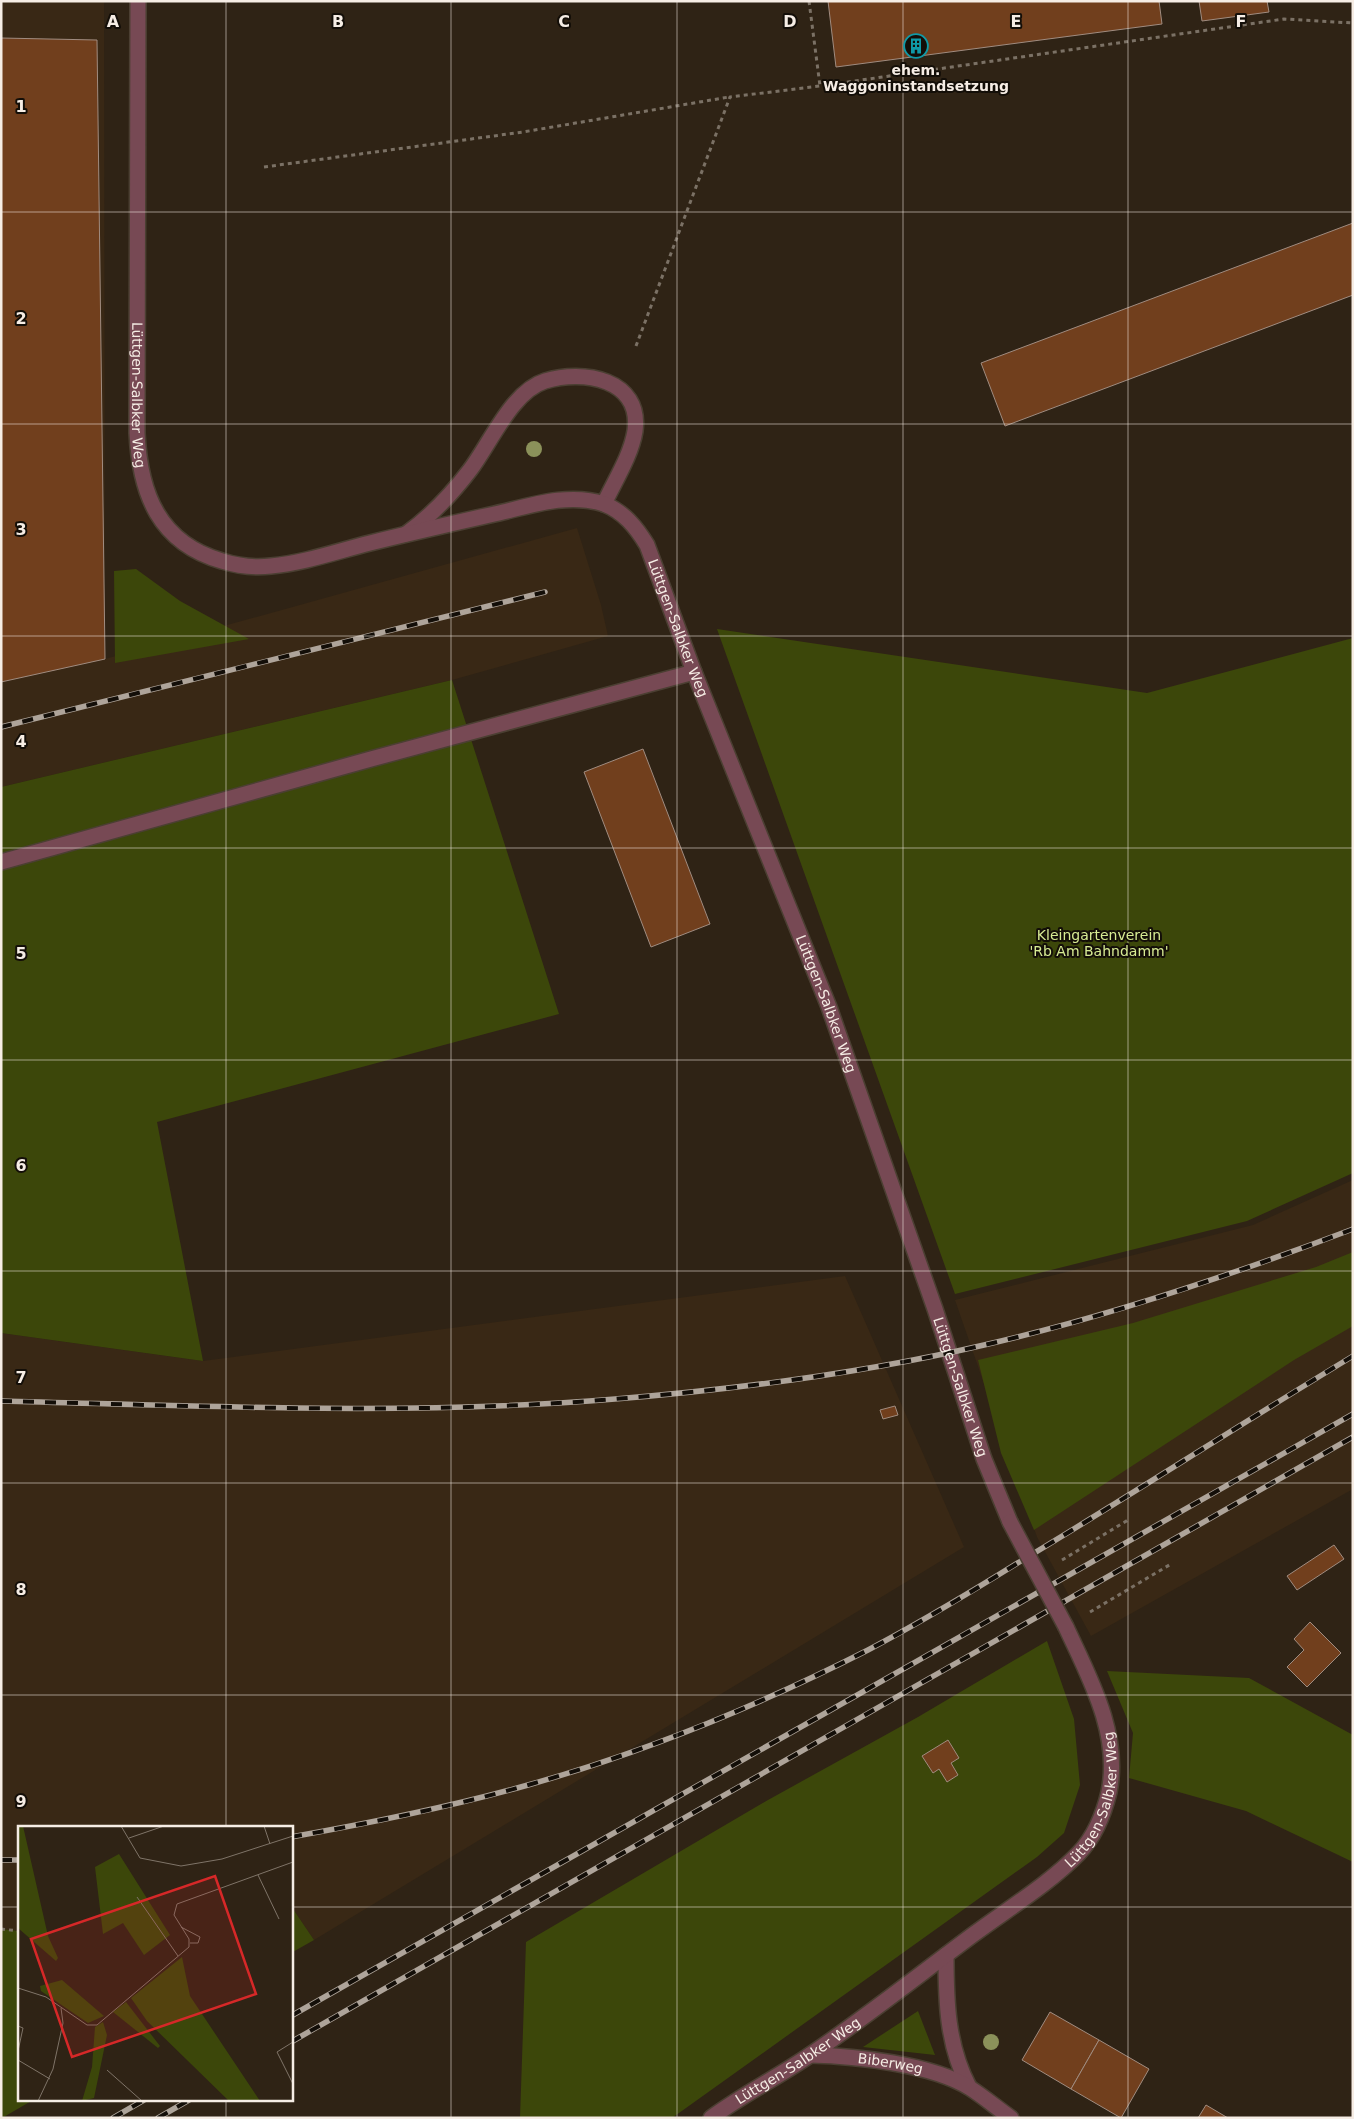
<svg xmlns="http://www.w3.org/2000/svg" width="1354" height="2119" viewBox="0 0 1354 2119" font-family="'DejaVu Sans',sans-serif">
<style>
.built{fill:#392815}
.green{fill:#3c470a}
.building{fill:#713f1d;stroke:#a08c80}
.lines{fill:none;stroke-linecap:round;stroke-linejoin:round}
.lane-casing{stroke:#4b3f32;stroke-width:18}
.street-casing{stroke:#4b3f32;stroke-width:18}
.path{stroke:#7b7165;stroke-width:3;stroke-dasharray:4 4;stroke-linecap:butt}
.lane{stroke:#774954;stroke-width:15}
.street{stroke:#774954;stroke-width:15}
.rail-casing{stroke:#aea49a;stroke-width:5.5}
.rail{stroke:#130e08;stroke-width:4;stroke-dasharray:11;stroke-linecap:butt}
.street-bridge-casing{stroke:#4b3f32;stroke-width:18;stroke-linecap:butt}
.street-bridge{stroke:#774954;stroke-width:15}
.tree{fill:#8b915a}
.grid{fill:none;stroke:#f6ede5;stroke-width:1;stroke-opacity:0.55}
.labels{text-anchor:middle;stroke-width:4;stroke-linejoin:round;paint-order:stroke}
.poi-label{font-size:14px;font-weight:bold;fill:#f6ede5;stroke:#130e08}
.street-label{font-size:14px;fill:#f6ede5;stroke:#130e08}
.park-label{font-size:14px;fill:#d7eb93;stroke:#130e08}
.inset-road{fill:none;stroke:#7f7468;stroke-width:1}
.view{fill:#d62828;fill-opacity:0.15;stroke:#d62828;stroke-width:2.5}
.inset-edge{fill:none;stroke:#f6ede5;stroke-width:2.5}
.grid-label{font-size:16px;text-anchor:middle;font-weight:bold;fill:#f6ede5;stroke:#130e08;stroke-width:4;stroke-linejoin:round;paint-order:stroke}
</style>
<rect width="100%" height="100%" fill="#2f2315"/>
<g class="built">
<path d="M1 1H104L105 659 577 528 601 605 608 636 452 680 1 787Z"/>
<path d="M1353 1180V1489L1091 1636 1037 1537 955 1300 1253 1225Z"/>
<path d="M845 1276 964 1547 314 1940 291 1906V1828H19V1931L1 1929V1333L203 1361Z"/>
</g>
<g class="green">
<path d="M136 569 180 601 249 639 115 663 114 571Z"/>
<path d="M717 629 1147 693 1353 638V1173L1247 1221 955 1294Z"/>
<path d="M452 680 559 1014 157 1122 203 1361 1 1333V787Z"/>
<path d="M1353 1252V1326L1294 1360 1034 1530 1001 1453 978 1360 1133 1323 1316 1267Z"/>
<path d="M1047 1641 1074 1719 1080 1785 1064 1833 1037 1857 672 2118H520L526 1942 768 1800 918 1717Z"/>
<path d="M1107 1671 1249 1678 1353 1735V1862L1246 1811 1129 1778 1133 1733Z"/>
<path d="M291 1906 314 1940 291 1953Z"/>
<path d="M1 1929 19 1931V2100H33L2 2118Z"/>
<path d="M918 2011 935 2055 863 2047Z"/>
</g>
<g class="building">
<path d="M828 1H1159L1162 24 836 67Z"/>
<path d="M1199 1H1267L1269 12 1202 21Z"/>
<path d="M1 38 97 40 105 659 1 682Z"/>
<path d="M1353 223V295L1005 426 981 363Z"/>
<path d="M643 749 710 924 651 947 584 772Z"/>
<path d="M895 1406 898 1415 883 1419 880 1410Z"/>
<path d="M1334 1545 1344 1559 1297 1590 1287 1576Z"/>
<path d="M1310 1622 1341 1653 1307 1687 1287 1667 1304 1650 1294 1639Z"/>
<path d="M948 1740 959 1758 951 1763 958 1775 947 1782 939 1769 933 1773 922 1756Z"/>
<path d="M1050 2012 1099 2040 1071 2089 1022 2060Z"/>
<path d="M1099 2040 1149 2069 1121 2118 1071 2089Z"/>
<path d="M1206 2105 1228 2118H1198Z"/>
</g>
<g class="lines">
<g class="lane-casing">
<g id="lane">
<path d="M406 534C431 516 451 495 470 470 490 444 512 391 545 381 583 369 642 379 635 431 631 456 614 482 604 504"/>
<path d="M1 862 371 759 694 672"/>
</g>
</g>
<g class="street-casing">
<g id="street">
<path id="s1" d="M138 1 137 433C140 494 159 543 222 561 238 566 254 568 271 566 304 563 338 551 370 543 414 532 459 522 503 512 535 504 571 493 604 504 624 512 636 527 647 545L694 672 829 1007 935 1309 984 1459 1010 1522"/>
<path d="M946 1955C946 2001 947 2045 969 2087"/>
<path id="s2" d="M810 2055C855 2056 932 2064 970 2088 984 2097 997 2108 1011 2118"/>
<path id="s3" d="M711 2118C742 2095 778 2077 810 2055 866 2017 920 1974 974 1934 1009 1908 1049 1884 1079 1853 1094 1837 1104 1813 1109 1792 1121 1734 1089 1677 1066 1627"/>
</g>
</g>
<g class="path">
<path d="M809 1 820 86"/>
<path d="M264 167 523 132 729 97"/>
<path d="M636 346 730 97 820 86 1284 19 1353 23"/>
<path d="M1062 1560 1128 1520"/>
<path d="M1090 1612 1171 1564"/>
<path d="M1 1929 19 1931"/>
</g>
<use href="#lane" class="lane"/>
<use href="#street" class="street"/>
<g class="rail-casing">
<g id="rail">
<path d="M1 727 545 592"/>
<path d="M1 1401C206 1406 411 1416 615 1399 739 1389 864 1373 984 1345 1110 1316 1232 1275 1353 1229"/>
<path d="M291 1837C371 1823 450 1807 528 1785 645 1752 760 1705 868 1650 920 1623 971 1592 1021 1561 1133 1494 1242 1423 1353 1356"/>
<path d="M1 1860H19"/>
<path d="M291 2016 1353 1414"/>
<path d="M291 2042 1353 1437"/>
<path d="M113 2118 144 2100"/>
<path d="M158 2118 189 2100"/>
</g>
</g>
<use href="#rail" class="rail"/>
<g class="street-bridge-casing">
<path id="street-bridge" d="M1010 1522 1066 1627"/>
</g>
<use href="#street-bridge" class="street-bridge"/>
</g>
<g class="tree">
<circle cx="534" cy="449" r="8"/>
<circle cx="991" cy="2042" r="8"/>
</g>
<path class="grid" d="M226 1V1828M451 1V2118M677 1V2118M903 1V2118M1128 1V2118M1 212H1353M1 424H1353M1 636H1353M1 848H1353M1 1060H1353M1 1271H1353M1 1483H1353M1 1695H1353M1 1907H19M291 1907H1353M226 2100V2118"/>
<defs>
<g id="building-ring" transform="scale(1.25)"><circle r="9.5" fill="#130e08" stroke="#0f9aa8" stroke-width="1.5"/><path d="M-4-6H4V6H1V3H-1V6H-4ZM-2.5-4.3h1.7v1.8h-1.7ZM.8-4.3h1.7v1.8H.8ZM-2.5-1h1.7V.8h-1.7ZM.8-1h1.7V.8H.8Z" fill="#0f9aa8"/></g>
</defs>
<g fill-rule="evenodd">
<use href="#building-ring" x="916" y="46"/>
</g>
<g class="labels">
<g class="poi-label">
<text x="916" y="75">ehem.<tspan x="916" dy="16">Waggoninstandsetzung</tspan></text>
</g>
<g class="street-label">
<text dy="5" stroke="none"><textPath href="#s1" startOffset="394">Lüttgen-Salbker Weg</textPath></text>
<text dy="5" stroke="none"><textPath href="#s1" startOffset="1138">Lüttgen-Salbker Weg</textPath></text>
<text dy="5" stroke="none"><textPath href="#s1" startOffset="1542">Lüttgen-Salbker Weg</textPath></text>
<text dy="5" stroke="none"><textPath href="#s1" startOffset="1948">Lüttgen-Salbker Weg</textPath></text>
<text dy="5" stroke="none"><textPath href="#s3" startOffset="510">Lüttgen-Salbker Weg</textPath></text>
<text dy="5" stroke="none"><textPath href="#s3" startOffset="104">Lüttgen-Salbker Weg</textPath></text>
<text dy="5" stroke="none"><textPath href="#s2" startOffset="81">Biberweg</textPath></text>
</g>
<g class="park-label">
<text x="1099" y="940">Kleingartenverein<tspan x="1099" dy="16">'Rb Am Bahndamm'</tspan></text>
</g>
</g>
<g transform="translate(18 1826)">
<rect width="275" height="275" fill="#2f2315"/>
<path d="M0 0H5L30 110 40 132 38 135 0 102ZM101 28 152 109 126 129 105 97 85 108 77 41ZM164 131 172 170 242 275H211L129 195 113 172ZM44 154 86 190 70 197 23 165 22 160ZM108 176 142 220 140 222 95 186ZM85 196 89 209 76 272 64 275 74 241 77 201Z" fill="#3c470a"/>
<path class="inset-road" d="M103 0 122 32 163 40 204 33 275 10M246 0 252 18M111 12 146 0M240 49 261 93M119 71 160 130M163 101 182 111 180 117H172M0 162 28 171 69 199H79L171 121V113L156 89 159 78 275 36M0 200 5 202 0 225M275 216 259 226 275 258M0 234 32 253M89 244 124 275M20 275 35 243 45 197 43 182"/>
<path class="view" d="M197 50 238 168 54 231 13 113Z"/>
<rect width="275" height="275" class="inset-edge"/>
</g>
<g class="grid-label">
<text x="113" y="27">A</text>
<text x="338" y="27">B</text>
<text x="564" y="27">C</text>
<text x="790" y="27">D</text>
<text x="1016" y="27">E</text>
<text x="1241" y="27">F</text>
<text x="21" y="112">1</text>
<text x="21" y="324">2</text>
<text x="21" y="535">3</text>
<text x="21" y="747">4</text>
<text x="21" y="959">5</text>
<text x="21" y="1171">6</text>
<text x="21" y="1383">7</text>
<text x="21" y="1595">8</text>
<text x="21" y="1807">9</text>
</g>
<rect width="1354" height="2119" fill="none" stroke="#f6ede5" stroke-width="5"/>
</svg>
